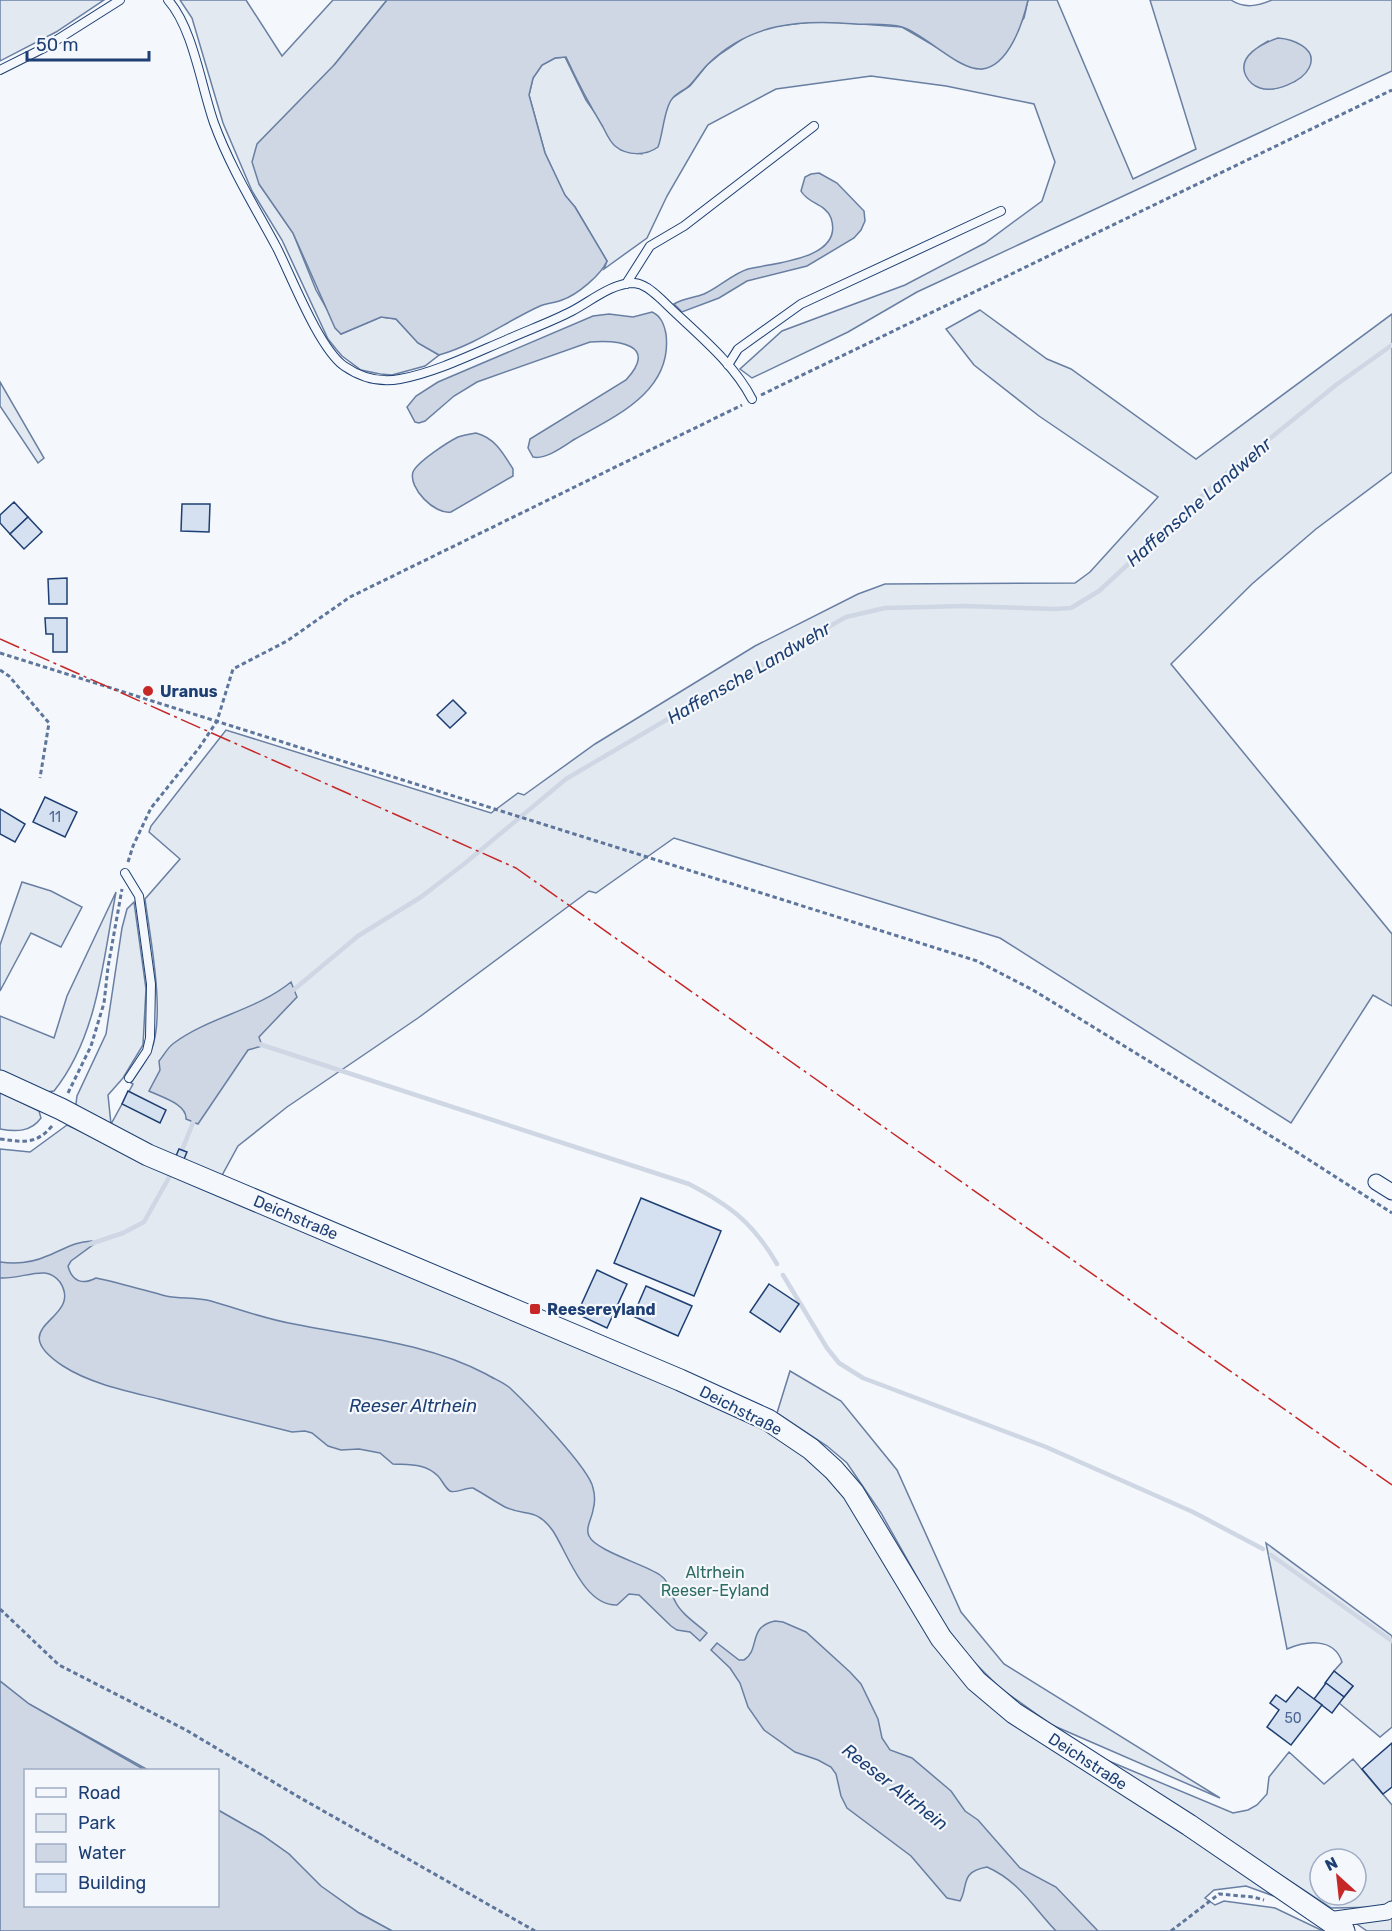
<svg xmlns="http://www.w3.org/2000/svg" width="1392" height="1931" viewBox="0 0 1392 1931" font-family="Rubik,sans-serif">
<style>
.green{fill:#e3e9f0;stroke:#687fa3;stroke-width:1.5;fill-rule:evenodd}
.water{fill:#cfd7e4;stroke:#687fa3;stroke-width:1.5}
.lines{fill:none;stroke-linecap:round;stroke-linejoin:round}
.stream{stroke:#cfd7e4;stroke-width:4.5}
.building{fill:#d5e0f0;stroke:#1d3f73;stroke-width:1.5}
.lane-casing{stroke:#1d3f73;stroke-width:10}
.street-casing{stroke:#1d3f73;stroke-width:17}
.secondary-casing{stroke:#1d3f73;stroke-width:23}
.path{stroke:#5e769c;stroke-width:3;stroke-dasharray:4.5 3;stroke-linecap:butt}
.lane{stroke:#f4f7fb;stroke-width:8}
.street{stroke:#f4f7fb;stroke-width:15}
.secondary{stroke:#f4f7fb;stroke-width:21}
.power{stroke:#c62828;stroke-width:1.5;stroke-dasharray:21 4.5 3 4.5;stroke-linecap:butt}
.poi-dot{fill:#c62828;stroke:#f4f7fb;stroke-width:2}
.labels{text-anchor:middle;stroke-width:4.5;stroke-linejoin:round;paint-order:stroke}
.number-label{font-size:14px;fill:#4b6792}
.poi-label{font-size:16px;font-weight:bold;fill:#1d3f73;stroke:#f4f7fb;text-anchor:start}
.street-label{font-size:16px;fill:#1d3f73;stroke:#f4f7fb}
.park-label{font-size:16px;fill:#2c6c60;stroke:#f4f7fb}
.water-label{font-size:18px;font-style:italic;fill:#1d3f73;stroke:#f4f7fb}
</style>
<rect width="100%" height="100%" fill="#f4f7fb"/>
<g class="green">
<path d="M0 0H104L56 32 0 61Z"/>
<path d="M180 0H246L282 56 333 0H387L335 64 259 184 293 233 316 290 341 334 381 317 396 319 418 343 439 355 425 366 392 375 380 374 361 370 342 356 336 349 328 339 282 240 252 191 223 123 192 18Z"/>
<path d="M1028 0H1057L1133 179 1196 149 1150 0H1231C1244 9 1258 6 1272 0H1392V71L917 292 848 332 752 378 740 369 782 331 905 285 985 243 1042 201 1055 162 1034 104 946 86 871 76 776 89 708 125 667 196 647 238 604 269 607 261 575 207 565 196 545 153 529 95 533 78 542 65 555 58 565 57 586 100 621 150 642 154 671 99 690 86 707 65 719 55 750 34 768 27 820 21 902 27 967 65 982 69 1024 18ZM1268 41 1295 81 1273 89 1246 60 1260 46Z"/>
<path d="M980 310 1047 359 1071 369 1196 459 1392 314V472L1316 529 1252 584 1171 664 1392 934V1006L1373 995 1291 1123 1000 938 674 838 596 893 589 891 418 1018 287 1107 238 1146 213 1192 752 1421 785 1441 816 1466 845 1497 931 1640 1076 1763 1282 1899 1246 1886 1214 1890 1205 1898 1215 1905 1224 1901 1275 1908 1323 1931H392L359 1913 320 1886 289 1854 262 1835 218 1810V1770H148L29 1704 0 1681V1149L30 1152 67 1125 102 1141 76 1104 77 1096 106 1034 122 928 127 909 134 902 146 989 143 1045 123 1078 108 1095 111 1124 133 1084 131 1083C138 1072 146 1062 151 1051 166 1016 150 937 145 899L180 859 149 832 151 826 226 730 491 813 518 793 524 795 595 744 755 646 858 594 885 584 1075 583 1090 572 1158 497 1039 416 974 365 946 329Z"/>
<path d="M0 382 44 458 38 463 0 406Z"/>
<path d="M22 882 51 891 82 907 61 947 31 933 0 991V945Z"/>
<path d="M116 892C103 960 98 1036 54 1091L46 1092 0 1071V1016L54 1038 67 996Z"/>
<path d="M0 1092 39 1111 41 1118C31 1132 16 1132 0 1129Z"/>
<path d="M790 1371 841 1401 897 1470 961 1612 1004 1664 1220 1798 1052 1725 1000 1688 971 1659 943 1623 881 1513 847 1463 827 1446 777 1413Z"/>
<path d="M1266 1543 1392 1636V1727L1380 1737 1339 1703 1353 1686 1334 1671 1342 1662C1334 1637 1306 1641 1287 1649Z"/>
<path d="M1289 1752 1324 1784 1353 1759 1392 1805V1903L1384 1907 1331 1908 1104 1759 1233 1813 1248 1810 1257 1805 1267 1794 1269 1777ZM1320 1859H1356V1895H1320Z"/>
<path d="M1392 1915V1931H1367L1354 1922Z"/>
</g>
<g class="water">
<path d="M387 0H1028C1023 22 1009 66 982 69 959 71 925 34 902 27 888 23 870 25 856 24 800 19 750 23 708 64 701 71 696 79 690 85 685 90 676 93 672 99 664 108 663 135 658 147 646 156 627 156 615 146 610 142 606 133 603 127 589 104 577 81 566 57L555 58 542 65 533 78 529 95 545 153 565 195 575 207 607 261C601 275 577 295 562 300 555 303 547 303 540 306 505 322 477 344 439 355L418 343 396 319 381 317 341 334 335 328 293 233 259 184 252 162 257 144 335 64Z"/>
<path d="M1278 38C1292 39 1319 48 1309 68 1302 82 1274 93 1260 88 1254 86 1249 82 1246 76 1236 56 1263 43 1278 38Z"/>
<path d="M819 173 837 183 864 211 865 221 861 230 854 238 807 266 747 281 719 298 682 312 674 304C684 298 694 298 704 294 720 287 732 274 748 269 771 263 845 260 831 218 825 203 808 204 801 191L805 177 811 174Z"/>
<path d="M652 312C661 316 664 324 666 334 673 391 616 416 575 439 564 446 546 460 533 457L528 448 530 439 626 380C659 344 618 340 590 342L477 382 454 396 425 421 419 423 415 422 407 407 416 396 438 382 593 316 609 314 633 317Z"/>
<path d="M476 433C495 438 503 453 513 469V476L451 512C435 515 408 488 413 472 417 462 448 442 458 437 464 435 470 434 476 433Z"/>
<path d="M291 982 297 997 259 1037 262 1046 248 1050 198 1124 186 1119C187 1104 161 1097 149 1091L160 1070 159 1061C164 1055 168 1047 174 1043 209 1017 257 1010 291 982Z"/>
<path d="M92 1241 94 1244 71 1261 68 1266C72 1282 83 1285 96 1278 120 1283 143 1290 166 1296 181 1299 197 1297 211 1301 239 1309 265 1319 294 1324 359 1337 427 1343 486 1374 494 1379 503 1382 510 1388 526 1403 590 1469 593 1488 595 1495 595 1503 593 1510 592 1518 585 1528 589 1536 596 1551 644 1564 660 1575 670 1582 669 1591 675 1601 681 1614 697 1624 707 1633L700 1641 690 1632 677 1630 671 1626 639 1595 629 1594 617 1605C584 1606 568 1554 553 1531 536 1507 526 1517 505 1507 494 1501 484 1494 473 1488 466 1487 456 1494 450 1491 445 1488 442 1480 438 1476 425 1463 409 1465 393 1464L380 1453 359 1449 341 1450 328 1446 312 1433 305 1431 292 1432C247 1421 203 1410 159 1399 127 1391 91 1384 63 1366 0 1324 85 1321 60 1282 56 1277 52 1274 45 1273 31 1272 16 1279 0 1278V1262C16 1264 32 1263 47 1256 65 1249 73 1242 92 1241Z"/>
<path d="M775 1621 783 1622 806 1632 850 1672 861 1684 878 1719 882 1738 890 1750 912 1758 951 1791 965 1811 978 1820 1020 1868 1056 1887 1098 1931H1056C1033 1907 1019 1881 987 1867 959 1872 969 1886 960 1901L947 1898 911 1856 847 1808 841 1796 836 1774 831 1767 818 1760 795 1752 764 1730 748 1707 740 1683 730 1668 711 1650 717 1643 739 1660H744C761 1649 747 1627 775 1621Z"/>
<path d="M0 1681 29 1704 145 1770H26V1906H218V1810L262 1835 289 1854 321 1886 359 1913 392 1931H0Z"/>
</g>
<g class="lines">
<g class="stream">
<path d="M291 992 358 936 421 897 464 864 566 779 712 693 846 617 885 608 964 606 1055 609 1071 608 1099 591 1227 473 1336 385 1392 345"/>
<path d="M259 1044 689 1184C731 1206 753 1223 777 1264"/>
<path d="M182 1150 195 1118"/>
<path d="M90 1244 123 1233 144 1222 171 1174"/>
<path d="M783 1275 827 1348 839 1363 863 1378 1046 1447 1193 1512 1263 1549"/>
<path d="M1271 1555 1392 1641"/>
</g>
</g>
<g class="building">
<path d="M14 502 28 517 10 534 0 523V515Z"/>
<path d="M182 504H210L209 532 181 531Z"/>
<path d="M28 517 42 532 24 549 10 534Z"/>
<path d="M67 578V604H49L48 579Z"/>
<path d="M45 618H67V652H53V634H46Z"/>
<path d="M453 700 466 713 450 728 437 715Z"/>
<path d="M45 797 77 812 65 837 33 822Z"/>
<path d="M0 809 25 824 15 842 0 834Z"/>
<path d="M128 1091 166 1110 160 1123 122 1104Z"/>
<path d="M179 1149 187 1152 184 1159 176 1156Z"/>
<path d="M641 1198 721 1231 694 1296 614 1263Z"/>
<path d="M597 1270 627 1284 607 1328 577 1314Z"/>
<path d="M769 1284 799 1304 780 1332 750 1312Z"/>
<path d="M646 1286 692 1306 678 1336 633 1316Z"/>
<path d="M1334 1671 1353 1686 1344 1697 1325 1683Z"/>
<path d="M1326 1683 1344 1697 1332 1713 1314 1699Z"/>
<path d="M1298 1687 1322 1705 1291 1745 1267 1727 1279 1710 1270 1703 1276 1695 1286 1702Z"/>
<path d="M1392 1743V1787L1383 1794 1362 1769Z"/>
</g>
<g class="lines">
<g class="lane-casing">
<g id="lane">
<path d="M168 0C193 28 201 86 214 123 230 167 255 207 277 248 292 278 319 348 344 366 360 377 380 383 400 379 434 373 473 354 506 340 528 330 551 322 572 311 591 301 612 283 634 283 645 284 653 292 661 299 692 330 732 360 752 399"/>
<path d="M0 70 44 48 120 0"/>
<path d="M626 284 650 246 684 226 814 126"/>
<path d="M728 365 738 349 801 304 1001 211"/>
<path d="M125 873 139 896 151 984 150 1038 147 1051 129 1078"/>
</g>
</g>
<g class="street-casing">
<g id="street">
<path d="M1376 1182 1392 1192"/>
<path d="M1328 1920 1387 1912 1392 1909"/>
</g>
</g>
<g class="secondary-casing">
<path id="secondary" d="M0 1081 61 1109 148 1155 680 1380 768 1420 811 1449 834 1470 853 1492 941 1638 976 1681 1014 1713 1189 1825 1344 1931"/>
</g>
<g class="path">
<path d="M761 395 1392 90"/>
<path d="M0 653 977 961 1033 990 1292 1149 1392 1213"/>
<path d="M0 670 9 676 49 723 40 778"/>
<path d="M128 862 133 846 151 808 199 748 217 721 233 669 287 641 350 597 742 405"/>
<path d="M68 1093 91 1046 104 1003 108 967 122 889"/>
<path d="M0 1139C23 1142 36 1145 52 1126"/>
<path d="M0 1609 59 1665 186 1730 297 1796 535 1931"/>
<path d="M1171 1931 1219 1894 1253 1897 1264 1900"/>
</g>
<use href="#lane" class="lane"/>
<use href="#street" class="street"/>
<use href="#secondary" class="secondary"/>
<path class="power" d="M0 639 516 868 1392 1485"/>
</g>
<g class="poi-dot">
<circle cx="148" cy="691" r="6"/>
<rect x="529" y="1303" width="12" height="12" rx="3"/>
</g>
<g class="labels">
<g class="number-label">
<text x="55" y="822">11</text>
<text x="1293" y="1723">50</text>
</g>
<g class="poi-label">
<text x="160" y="697">Uranus</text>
<text x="547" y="1315">Reesereyland</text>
</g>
<g class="street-label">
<text transform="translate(296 1217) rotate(23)" y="6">Deichstraße</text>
<text transform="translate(741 1410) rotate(27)" y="6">Deichstraße</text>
<text transform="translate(1088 1761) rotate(33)" y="6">Deichstraße</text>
</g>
<g class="park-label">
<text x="715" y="1578">Altrhein<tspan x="715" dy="18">Reeser-Eyland</tspan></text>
</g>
<g class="water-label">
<text transform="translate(1199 502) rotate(-41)" y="6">Haffensche Landwehr</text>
<text transform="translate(749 673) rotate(-30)" y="6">Haffensche Landwehr</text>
<text x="413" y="1412">Reeser Altrhein</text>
<text transform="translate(895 1787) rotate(38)" y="6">Reeser Altrhein</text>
</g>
</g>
<rect x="24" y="1769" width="195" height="138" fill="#f4f7fb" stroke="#9eadc5" stroke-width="1.5"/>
<rect x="36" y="1788" width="30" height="9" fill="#f4f7fb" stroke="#9eadc5" stroke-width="1.5"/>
<text x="78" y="1799" font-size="18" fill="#1d3f73">Road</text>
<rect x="36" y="1814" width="30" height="18" fill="#e3e9f0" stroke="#9eadc5" stroke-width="1.5"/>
<text x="78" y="1829" font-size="18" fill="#1d3f73">Park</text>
<rect x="36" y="1844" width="30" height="18" fill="#cfd7e4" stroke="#9eadc5" stroke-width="1.5"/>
<text x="78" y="1859" font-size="18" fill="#1d3f73">Water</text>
<rect x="36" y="1874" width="30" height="18" fill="#d5e0f0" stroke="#9eadc5" stroke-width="1.5"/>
<text x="78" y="1889" font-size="18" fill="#1d3f73">Building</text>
<g transform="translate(1338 1877) rotate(333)"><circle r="28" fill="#f4f7fb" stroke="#9eadc5" stroke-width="1.5"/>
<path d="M0-4.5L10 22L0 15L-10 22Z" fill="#c62828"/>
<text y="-9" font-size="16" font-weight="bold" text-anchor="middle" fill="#1d3f73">N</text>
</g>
<path d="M27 51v9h122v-9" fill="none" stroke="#1d3f73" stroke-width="3"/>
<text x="36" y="51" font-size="18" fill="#1d3f73" stroke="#f4f7fb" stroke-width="4.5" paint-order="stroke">50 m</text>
</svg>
